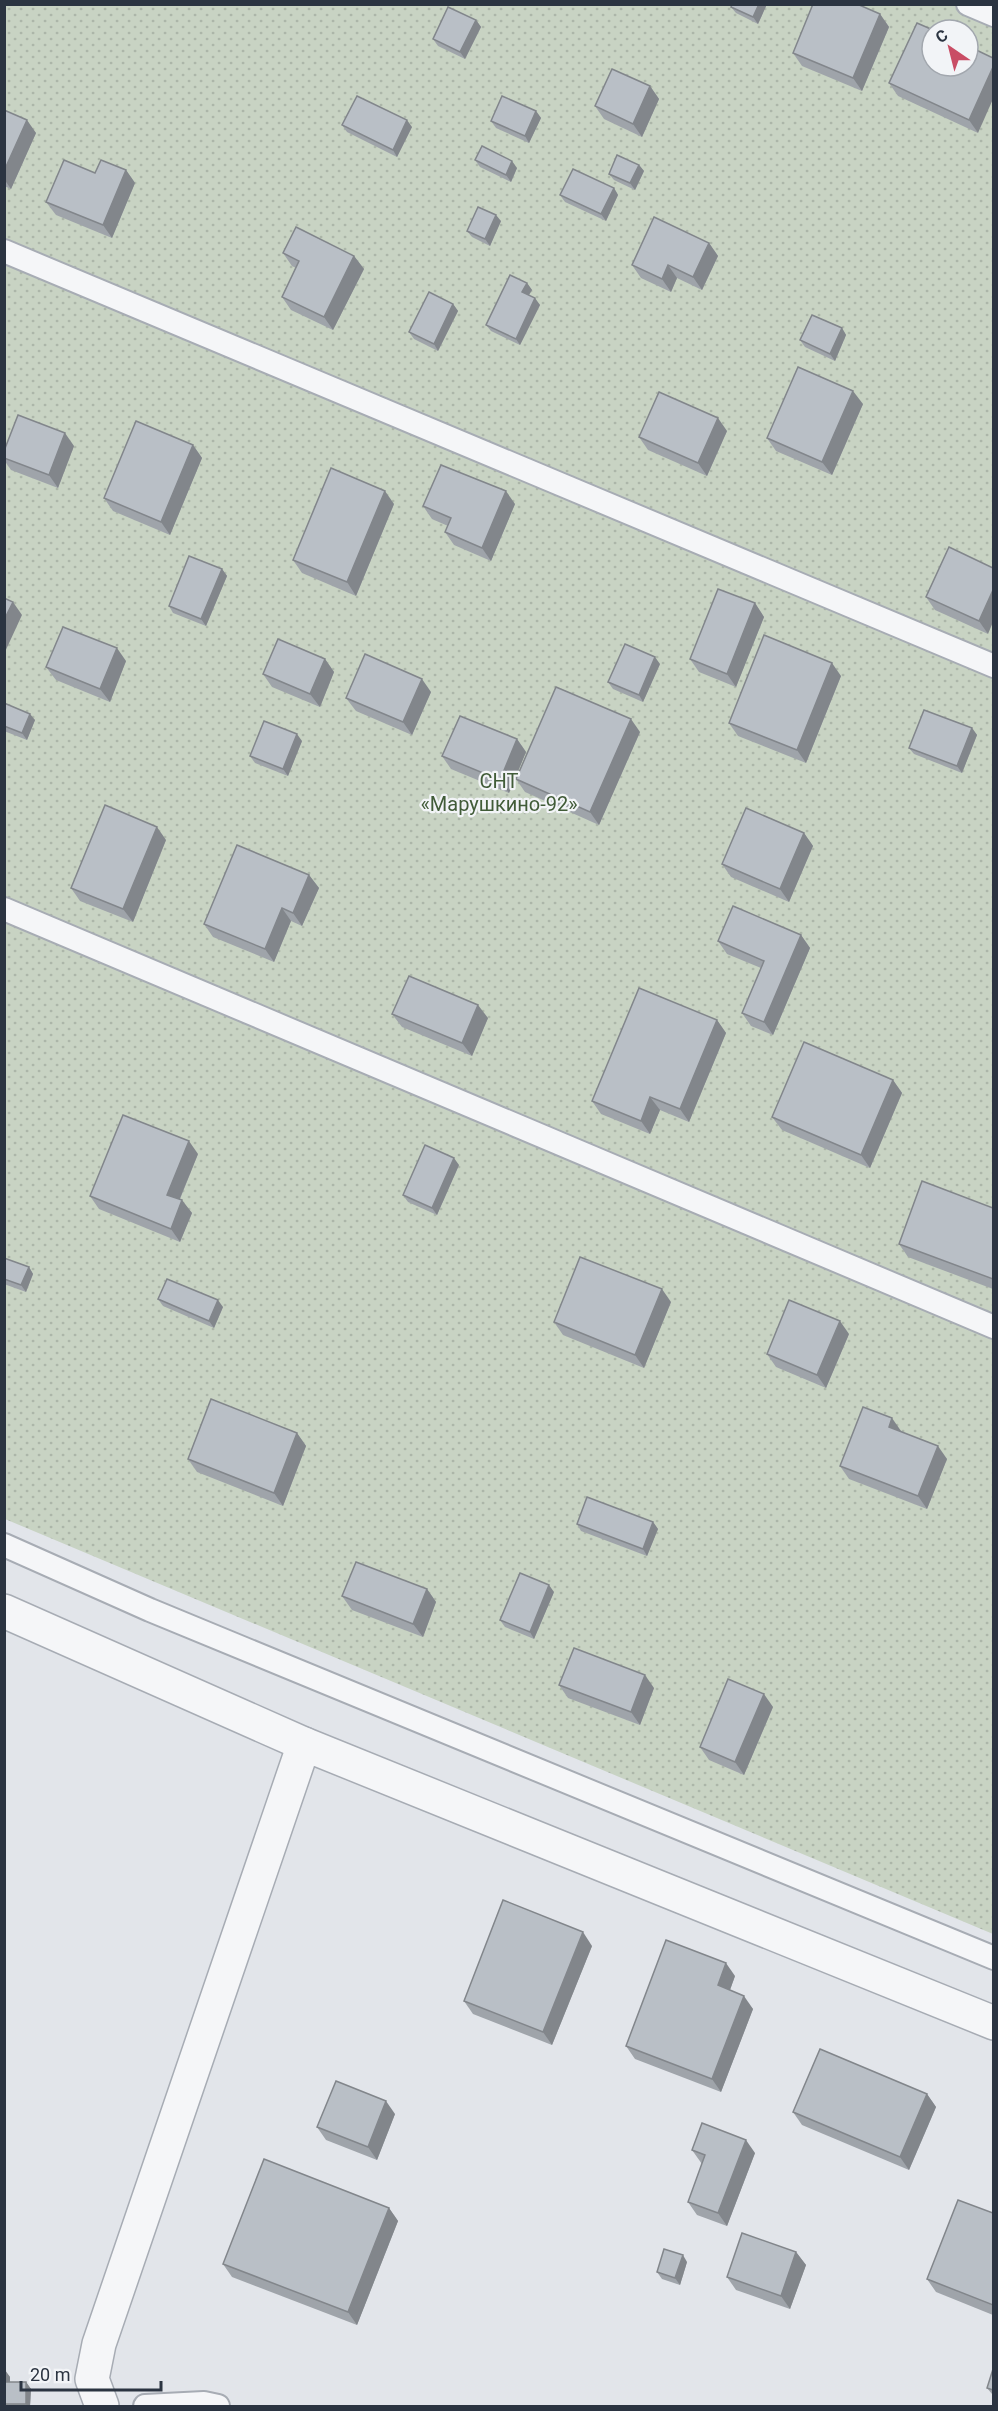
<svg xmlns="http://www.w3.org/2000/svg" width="998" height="2411" viewBox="0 0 998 2411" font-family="Roboto,sans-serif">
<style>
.park{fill:url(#park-dots);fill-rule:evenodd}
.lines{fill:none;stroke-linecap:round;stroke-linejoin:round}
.service-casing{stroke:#a7acb4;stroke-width:26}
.minor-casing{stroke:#a7acb4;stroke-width:36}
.service{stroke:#f5f6f8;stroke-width:22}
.minor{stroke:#f5f6f8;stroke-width:33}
.wall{fill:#9fa4aa}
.shaded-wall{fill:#82868b}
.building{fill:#b9bfc6;stroke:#82868b;stroke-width:1.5}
.labels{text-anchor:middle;stroke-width:4.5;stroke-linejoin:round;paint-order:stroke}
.park-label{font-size:20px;fill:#415c38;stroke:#f2f4f7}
</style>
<defs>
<pattern id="park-dots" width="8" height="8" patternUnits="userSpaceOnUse" patternTransform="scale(1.5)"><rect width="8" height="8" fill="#c8d3c3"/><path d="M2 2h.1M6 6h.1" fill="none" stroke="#acb6a9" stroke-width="1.8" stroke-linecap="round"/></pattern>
</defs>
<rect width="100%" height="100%" fill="#e2e5ea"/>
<path class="park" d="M4 5H993V1934L5 1519ZM932 30H968V66H932Z"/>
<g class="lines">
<g class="service-casing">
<g id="service">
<path d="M968 4 994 15"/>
<path d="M4 251 994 666"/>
<path d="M4 909 994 1327"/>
<path d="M4 1545 150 1610 994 1958"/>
<path d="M145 2406 204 2403 218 2406"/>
</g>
</g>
<g class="minor-casing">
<g id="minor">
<path d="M4 1611 304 1744"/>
<path d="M102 2406 92 2379 99 2344 304 1744 994 2023"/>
</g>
</g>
<use href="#service" class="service"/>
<use href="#minor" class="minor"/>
</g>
<g class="wall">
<path d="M732 4H767L758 24 736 13 731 7Z"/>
<path d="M880 14 889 27 862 91 802 66 793 53Z"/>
<path d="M476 20 481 27 465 59 438 46 433 39Z"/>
<path d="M917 23 978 133 898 96 889 83Z"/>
<path d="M650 86 659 99 642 137 604 119 595 106Z"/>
<path d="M4 110 36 133 11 189 4 186Z"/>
<path d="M536 111 541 118 529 143 496 128 491 121Z"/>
<path d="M342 125 412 127 397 157 347 132Z"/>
<path d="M475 160 517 168 511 182 480 167Z"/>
<path d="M639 165 644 171 635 190 614 180 609 174Z"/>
<path d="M126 170 135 183 112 238 56 215 46 202 95 173Z"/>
<path d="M614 188 618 195 606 221 565 202 560 195Z"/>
<path d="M501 221 490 246 472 237 467 231Z"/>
<path d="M709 243 718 256 702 290 677 278 671 292 641 278 632 265Z"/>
<path d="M283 253 354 256 364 269 333 330 291 310 282 297 296 268 292 266Z"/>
<path d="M527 283 532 290 529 295 540 305 520 345 491 331 486 325Z"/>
<path d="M453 304 458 311 438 351 414 339 409 332Z"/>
<path d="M842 328 846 335 835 361 805 347 800 340Z"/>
<path d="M863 404 832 475 776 451 767 438Z"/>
<path d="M727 431 707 476 648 450 639 437Z"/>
<path d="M193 445 202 458 170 535 113 511 104 498Z"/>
<path d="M74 446 58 488 11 470 4 460V451Z"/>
<path d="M394 504 356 596 302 573 293 560Z"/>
<path d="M515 504 491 561 454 545 445 532 448 526 432 519 423 506Z"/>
<path d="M949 547 988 634 935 610 926 597Z"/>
<path d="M222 569 227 576 206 626 173 613 169 606Z"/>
<path d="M755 603 764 617 736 687 699 672 690 659Z"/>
<path d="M325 659 334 672 320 707 272 687 263 674Z"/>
<path d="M126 661 110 702 56 680 46 667Z"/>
<path d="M660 664 643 702 613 689 608 682Z"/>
<path d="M841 676 806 763 738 736 729 723Z"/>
<path d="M431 692 412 735 356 711 346 698Z"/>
<path d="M4 703 35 720 27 740 4 731Z"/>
<path d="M972 728 977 735 962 773 914 754 909 748Z"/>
<path d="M640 732 599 825 525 792 516 779Z"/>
<path d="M517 739 526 752 509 793 451 769 442 756Z"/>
<path d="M302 741 288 776 255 763 250 756Z"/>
<path d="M804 833 813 846 789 902 731 877 722 864Z"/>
<path d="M166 840 133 922 80 901 71 888Z"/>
<path d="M309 875 319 888 302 926 291 921 274 962 213 937 204 924Z"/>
<path d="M801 935 810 948 773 1035 751 1026 742 1013 761 968 727 954 718 941Z"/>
<path d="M392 1014 488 1018 472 1056 402 1027Z"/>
<path d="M717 1020 726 1033 689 1122 660 1110 650 1134 601 1114 592 1101Z"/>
<path d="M893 1080 902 1093 870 1168 782 1130 772 1117Z"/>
<path d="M198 1154 180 1199 192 1213 180 1242 99 1209 90 1196Z"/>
<path d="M459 1165 437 1215 408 1202 403 1195Z"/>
<path d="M993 1208V1289L908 1257 899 1244Z"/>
<path d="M4 1258 29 1267 33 1274 26 1292 4 1284Z"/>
<path d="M158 1299 223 1307 214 1328 163 1306Z"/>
<path d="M671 1302 644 1368 563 1335 554 1322Z"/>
<path d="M849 1334 826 1388 776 1367 767 1354Z"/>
<path d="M901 1431 947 1459 927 1509 849 1479 840 1466Z"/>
<path d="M297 1433 306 1446 283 1506 197 1472 188 1459Z"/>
<path d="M653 1522 658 1529 647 1556 581 1531 577 1524Z"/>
<path d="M427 1589 436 1602 423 1637 352 1610 342 1596Z"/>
<path d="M554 1592 534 1639 505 1627 500 1620Z"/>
<path d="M559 1685 654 1688 640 1725 568 1698Z"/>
<path d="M773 1707 744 1775 709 1760 700 1747Z"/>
<path d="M592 1946 552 2045 473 2014 464 2001Z"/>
<path d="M735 1976 730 1990 753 2009 721 2092 635 2059 626 2046Z"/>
<path d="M927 2094 936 2107 909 2170 802 2125 793 2112Z"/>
<path d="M395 2114 377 2160 326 2140 317 2127Z"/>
<path d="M692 2150 755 2153 727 2226 697 2215 688 2202 702 2164Z"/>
<path d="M389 2208 398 2221 357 2325 232 2277 223 2264Z"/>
<path d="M993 2213V2315L936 2292 927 2279Z"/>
<path d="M796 2252 806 2265 790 2309 736 2290 727 2277Z"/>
<path d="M687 2262 680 2285 662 2279 657 2272Z"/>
<path d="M993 2369V2395L992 2394 987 2388Z"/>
<path d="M4 2370 10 2377V2382H26L31 2389 30 2406H4Z"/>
</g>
<g class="shaded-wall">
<path d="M759 4H767L758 24 753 17Z"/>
<path d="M880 14 889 27 862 91 853 78Z"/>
<path d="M476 20 481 27 465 59 460 52Z"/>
<path d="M993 67V99L978 133 969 120Z"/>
<path d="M650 86 659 99 642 137 633 124Z"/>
<path d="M536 111 541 118 529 143 525 136Z"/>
<path d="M27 120 36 133 11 189 4 179V171Z"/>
<path d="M407 120 412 127 397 157 393 150Z"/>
<path d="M512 161 517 168 511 182 506 175Z"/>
<path d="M639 165 644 171 635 190 630 183Z"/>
<path d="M126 170 135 183 112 238 103 225Z"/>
<path d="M614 188 618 195 606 221 601 214Z"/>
<path d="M496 215 501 221 490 246 485 239Z"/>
<path d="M709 243 718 256 702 290 693 277Z"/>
<path d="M354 256 364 269 333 330 324 317Z"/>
<path d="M668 265 677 278 671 292 662 279Z"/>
<path d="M527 283 532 290 527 298 522 292Z"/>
<path d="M535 298 540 305 520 345 516 339Z"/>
<path d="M453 304 458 311 438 351 434 344Z"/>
<path d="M842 328 846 335 835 361 830 354Z"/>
<path d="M853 391 863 404 832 475 822 462Z"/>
<path d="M718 418 727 431 707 476 698 463Z"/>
<path d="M65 433 74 446 58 488 49 475Z"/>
<path d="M193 445 202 458 170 535 161 522Z"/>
<path d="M385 491 394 504 356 596 347 582Z"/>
<path d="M506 491 515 504 491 561 482 548Z"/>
<path d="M222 569 227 576 206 626 201 619Z"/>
<path d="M993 590V622L988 634 979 621Z"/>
<path d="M13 602 22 615 4 654V620Z"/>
<path d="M755 603 764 617 736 687 727 674Z"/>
<path d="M117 648 126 661 110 702 100 689Z"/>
<path d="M655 657 660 664 643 702 639 695Z"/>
<path d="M325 659 334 672 320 707 310 694Z"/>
<path d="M832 663 841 676 806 763 797 750Z"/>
<path d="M422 679 431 692 412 735 403 722Z"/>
<path d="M30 714 35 720 27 740 22 733Z"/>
<path d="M631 719 640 732 599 825 590 812Z"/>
<path d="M972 728 977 735 962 773 957 766Z"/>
<path d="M297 734 302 741 288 776 283 769Z"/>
<path d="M517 739 526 752 509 793 500 780Z"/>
<path d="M157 827 166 840 133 922 123 909Z"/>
<path d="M804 833 813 846 789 902 780 889Z"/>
<path d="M309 875 319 888 302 926 293 913Z"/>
<path d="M282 908 291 921 274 962 265 949Z"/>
<path d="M801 935 810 948 773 1035 764 1022Z"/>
<path d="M478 1005 488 1018 472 1056 462 1043Z"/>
<path d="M717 1020 726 1033 689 1122 680 1109Z"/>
<path d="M893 1080 902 1093 870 1168 861 1155Z"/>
<path d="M650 1097 660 1110 650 1134 641 1121Z"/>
<path d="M189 1141 198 1154 176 1208 167 1195Z"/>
<path d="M454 1158 459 1165 437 1215 432 1208Z"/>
<path d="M182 1200 192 1213 180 1242 171 1229Z"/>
<path d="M29 1267 33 1274 26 1292 21 1285Z"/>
<path d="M662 1289 671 1302 644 1368 635 1355Z"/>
<path d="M218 1300 223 1307 214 1328 209 1321Z"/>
<path d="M840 1321 849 1334 826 1388 817 1375Z"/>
<path d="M892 1418 901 1431 898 1440 889 1427Z"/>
<path d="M297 1433 306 1446 283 1506 274 1493Z"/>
<path d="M938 1446 947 1459 927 1509 918 1496Z"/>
<path d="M653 1522 658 1529 647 1556 643 1549Z"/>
<path d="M549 1585 554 1592 534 1639 530 1632Z"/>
<path d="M427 1589 436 1602 423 1637 413 1624Z"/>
<path d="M645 1675 654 1688 640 1725 631 1712Z"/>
<path d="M764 1694 773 1707 744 1775 735 1762Z"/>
<path d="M583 1932 592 1946 552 2045 543 2032Z"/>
<path d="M726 1963 735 1976 727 1998 718 1985Z"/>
<path d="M744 1996 753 2009 721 2092 712 2079Z"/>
<path d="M927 2094 936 2107 909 2170 900 2157Z"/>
<path d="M386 2101 395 2114 377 2160 368 2147Z"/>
<path d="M746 2140 755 2153 727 2226 718 2213Z"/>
<path d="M389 2208 398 2221 357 2325 348 2312Z"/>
<path d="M796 2252 806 2265 790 2309 781 2296Z"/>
<path d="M683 2255 687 2262 680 2285 675 2278Z"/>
<path d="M5 2370 10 2377V2389L5 2382Z"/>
<path d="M26 2382 31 2389 30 2406H27L26 2404Z"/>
</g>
<g class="building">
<path d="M732 4H759L753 17 731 7Z"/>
<path d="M813 4H857L880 14 853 78 793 53Z"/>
<path d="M448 7 476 20 460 52 433 39Z"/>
<path d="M917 23 933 30H932V66H968V46L993 58V67L969 120 889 83Z"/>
<path d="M612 69 650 86 633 124 595 106Z"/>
<path d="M357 96 407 120 393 150 342 125Z"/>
<path d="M502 96 536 111 525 136 491 121Z"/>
<path d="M4 110 27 120 4 171Z"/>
<path d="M482 146 512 161 506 175 475 160Z"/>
<path d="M617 155 639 165 630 183 609 174Z"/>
<path d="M64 160 95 173 101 160 126 170 103 225 46 202Z"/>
<path d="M573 169 614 188 601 214 560 195Z"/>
<path d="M478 207 496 215 485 239 467 231Z"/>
<path d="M654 217 709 243 693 277 668 265 662 279 632 265Z"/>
<path d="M296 227 354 256 324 317 282 297 299 261 283 253Z"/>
<path d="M510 275 527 283 522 292 535 298 516 339 486 325Z"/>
<path d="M429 292 453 304 434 344 409 332Z"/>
<path d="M812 315 842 328 830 354 800 340Z"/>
<path d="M798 367 853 391 822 462 767 438Z"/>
<path d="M659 392 718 418 698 463 639 437Z"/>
<path d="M18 415 65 433 49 475 4 458V451Z"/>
<path d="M136 421 193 445 161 522 104 498Z"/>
<path d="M441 465 506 491 482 548 445 532 451 518 423 506Z"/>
<path d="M331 468 385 491 347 582 293 560Z"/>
<path d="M949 547 993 568V590L979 621 926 597Z"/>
<path d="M189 556 222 569 201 619 169 606Z"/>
<path d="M718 589 755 603 727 674 690 659Z"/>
<path d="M4 598 13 602 4 620Z"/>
<path d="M63 627 117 648 100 689 46 667Z"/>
<path d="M764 635 832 663 797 750 729 723Z"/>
<path d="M278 639 325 659 310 694 263 674Z"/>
<path d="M625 644 655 657 639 695 608 682Z"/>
<path d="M365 654 422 679 403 722 346 698Z"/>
<path d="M556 687 631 719 590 812 516 779Z"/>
<path d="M4 703 30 714 22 733 4 726Z"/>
<path d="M924 710 972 728 957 766 909 748Z"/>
<path d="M460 716 517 739 500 780 442 756Z"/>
<path d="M264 721 297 734 283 769 250 756Z"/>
<path d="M105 805 157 827 123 909 71 888Z"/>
<path d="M746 808 804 833 780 889 722 864Z"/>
<path d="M237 845 309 875 293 913 282 908 265 949 204 924Z"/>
<path d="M733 906 801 935 764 1022 742 1013 764 961 718 941Z"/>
<path d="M409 976 478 1005 462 1043 392 1014Z"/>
<path d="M639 988 717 1020 680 1109 650 1097 641 1121 592 1101Z"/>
<path d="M804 1042 893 1080 861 1155 772 1117Z"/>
<path d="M123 1115 189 1141 167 1195 182 1200 171 1229 90 1196Z"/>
<path d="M425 1145 454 1158 432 1208 403 1195Z"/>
<path d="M922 1181 993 1208V1279L899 1244Z"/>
<path d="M580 1257 662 1289 635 1355 554 1322Z"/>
<path d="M4 1258 29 1267 21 1285 4 1279Z"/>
<path d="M167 1279 218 1300 209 1321 158 1299Z"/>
<path d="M789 1300 840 1321 817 1375 767 1354Z"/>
<path d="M211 1399 297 1433 274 1493 188 1459Z"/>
<path d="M863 1407 892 1418 889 1427 938 1446 918 1496 840 1466Z"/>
<path d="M587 1497 653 1522 643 1549 577 1524Z"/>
<path d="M356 1562 427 1589 413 1624 342 1596Z"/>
<path d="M520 1573 549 1585 530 1632 500 1620Z"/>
<path d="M574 1648 645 1675 631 1712 559 1685Z"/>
<path d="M728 1679 764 1694 735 1762 700 1747Z"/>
<path d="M503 1900 583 1932 543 2032 464 2001Z"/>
<path d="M666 1940 726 1963 718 1985 744 1996 712 2079 626 2046Z"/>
<path d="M820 2049 927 2094 900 2157 793 2112Z"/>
<path d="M336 2081 386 2101 368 2147 317 2127Z"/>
<path d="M702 2123 746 2140 718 2213 688 2202 705 2155 692 2150Z"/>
<path d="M264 2159 389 2208 348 2312 223 2264Z"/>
<path d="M958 2200 993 2213V2305L927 2279Z"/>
<path d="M742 2233 796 2252 781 2296 727 2277Z"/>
<path d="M664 2249 683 2255 675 2278 657 2272Z"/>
<path d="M993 2369V2390L987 2388Z"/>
<path d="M4 2370H5V2382H26V2404H4Z"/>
</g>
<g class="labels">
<g class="park-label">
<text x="499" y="788">СНТ<tspan x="499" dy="23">«Марушкино-92»</tspan></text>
</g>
</g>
<rect width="998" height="2411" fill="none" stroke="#2b3441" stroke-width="12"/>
<g transform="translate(950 48) rotate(325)"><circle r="28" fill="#f2f4f7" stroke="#a2a7ae" stroke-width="1.5"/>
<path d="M0-4.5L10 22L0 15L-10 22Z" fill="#c94d65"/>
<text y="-9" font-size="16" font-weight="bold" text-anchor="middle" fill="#2b3441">С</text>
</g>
<path d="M21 2381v9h140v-9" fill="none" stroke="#2b3441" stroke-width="3"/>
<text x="30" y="2381" font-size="18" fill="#2b3441" stroke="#f2f4f7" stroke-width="4.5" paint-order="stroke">20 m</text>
</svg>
